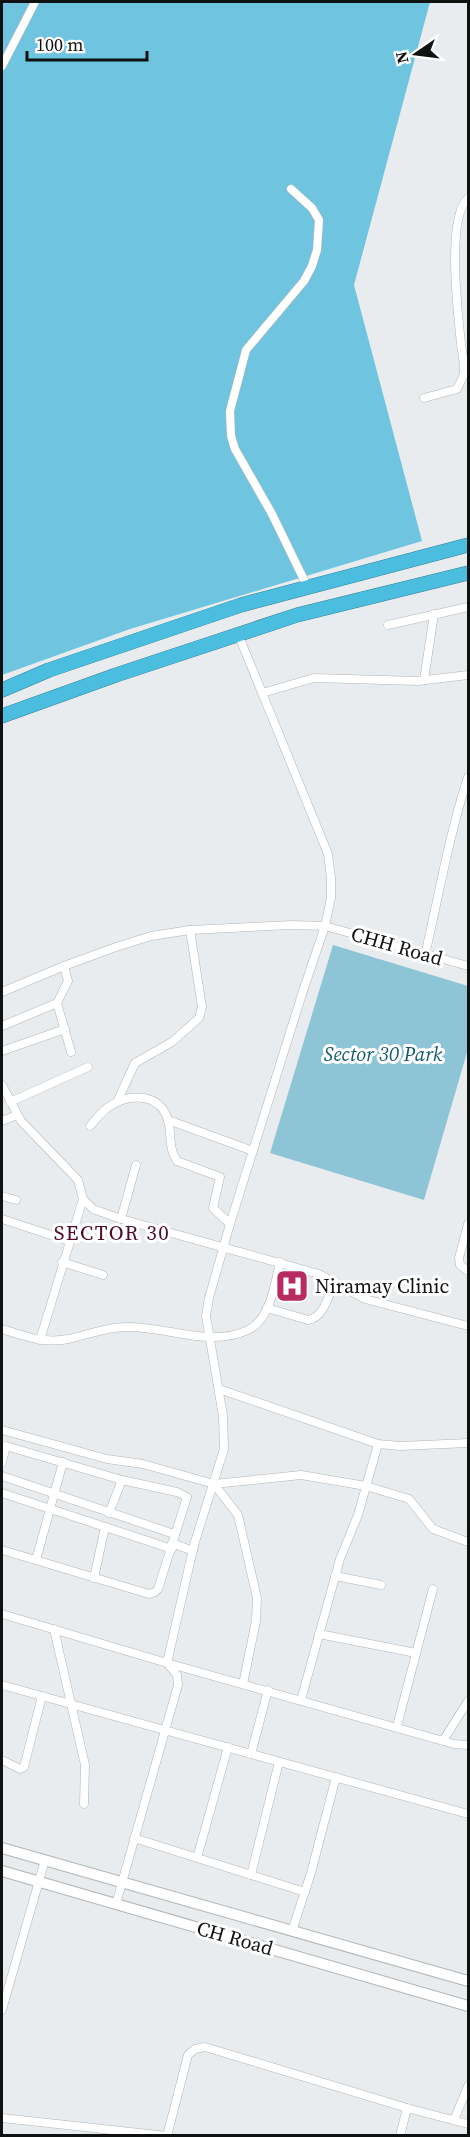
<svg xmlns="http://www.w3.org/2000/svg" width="470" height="2137" viewBox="0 0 470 2137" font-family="'Source Serif 4',serif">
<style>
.green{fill:#8dc4d6}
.forest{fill:#6fc5e0}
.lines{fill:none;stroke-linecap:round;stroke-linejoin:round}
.street-casing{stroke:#b1b5b6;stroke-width:9}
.secondary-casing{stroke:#b1b5b6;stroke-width:12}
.highway-casing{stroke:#368297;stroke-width:15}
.street{stroke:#fff;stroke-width:8}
.secondary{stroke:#fff;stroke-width:10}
.highway{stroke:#4bbedf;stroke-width:14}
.labels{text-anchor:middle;stroke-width:6;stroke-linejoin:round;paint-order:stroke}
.street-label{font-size:20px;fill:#101212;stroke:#fff}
.park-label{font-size:20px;font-style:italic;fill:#10596b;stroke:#fff}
.poi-label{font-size:20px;fill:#101212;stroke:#fff;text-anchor:start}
.neighbourhood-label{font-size:21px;letter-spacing:1.5px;fill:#4f0b26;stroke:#fff}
</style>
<rect width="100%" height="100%" fill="#e9ecee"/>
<path class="green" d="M333 945 468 986V1049L424 1200 270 1153Z"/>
<path class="forest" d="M2 2H430L354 285 422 541 130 629 2 675Z"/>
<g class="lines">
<g class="street-casing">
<g id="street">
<path d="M2 66 35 2"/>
<path d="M291 189 312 208 319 220 317 250 312 266 304 281 246 350 230 411 231 436 235 449 272 514 307 586"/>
<path d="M424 398 457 389C459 384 464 377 464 372 465 363 462 353 461 344 458 314 446 218 468 198"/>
<path d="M388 625 468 607"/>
<path d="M424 680 434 614"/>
<path d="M262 693 314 678 418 681 468 675"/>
<path d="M425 955C439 895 449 835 468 777"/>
<path d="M2 992 64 966 116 947 151 936 190 930 292 925 325 926 468 966"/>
<path d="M57 1003 71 1052"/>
<path d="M2 1026 57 1003 68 981 64 966"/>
<path d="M2 1051 65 1029"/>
<path d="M2 1085 21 1121 78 1180 83 1199 40 1340"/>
<path d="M10 1102 88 1067"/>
<path d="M117 1102 135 1063 172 1042 199 1018 202 1007 190 930"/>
<path d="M168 1120 253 1151"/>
<path d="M2 1121 17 1115"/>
<path d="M90 1126C96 1119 102 1111 110 1106 130 1093 160 1093 168 1120 172 1133 168 1149 177 1161L220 1177 213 1208 230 1224"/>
<path d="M2 1196 16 1200"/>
<path d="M83 1199 93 1209 121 1219 319 1274 365 1299 468 1326"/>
<path d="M2 1219 69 1241"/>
<path d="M121 1219 136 1165"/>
<path d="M468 1224 459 1258 460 1265 468 1271"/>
<path d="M62 1262 103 1275"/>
<path d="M267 1308 308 1320C324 1318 329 1294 335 1281"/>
<path d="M2 1329C24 1336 45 1344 68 1339 87 1335 107 1327 126 1327 166 1326 210 1348 248 1330 271 1319 275 1283 280 1262"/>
<path d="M219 1389 378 1444 400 1446 468 1443"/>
<path d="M2 1430 107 1459 143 1464 214 1484 301 1475 366 1486 409 1499 433 1529 468 1542"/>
<path d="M2 1462 6 1446 122 1480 177 1492 187 1497 158 1589 155 1592 149 1594 2 1550"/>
<path d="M2 1476 174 1534"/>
<path d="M214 1484 238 1515 257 1598 256 1621 243 1684"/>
<path d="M2 1493 172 1549"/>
<path d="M109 1513 122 1480"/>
<path d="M172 1543 193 1551"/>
<path d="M36 1560 63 1462"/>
<path d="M335 1576 381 1585"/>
<path d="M94 1578 105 1527"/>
<path d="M2 1614 167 1663 454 1744 468 1745"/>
<path d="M54 1629 85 1765 84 1804"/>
<path d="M319 1634 416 1653"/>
<path d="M2 1685 468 1814"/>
<path d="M301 1700 340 1559 358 1515 378 1444"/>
<path d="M397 1726 433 1589"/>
<path d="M443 1741 468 1701"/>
<path d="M251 1754 268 1690"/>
<path d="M2 1760 20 1769 24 1767 42 1696"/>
<path d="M134 1838 305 1892"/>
<path d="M197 1858 228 1747"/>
<path d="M251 1875 279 1762"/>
<path d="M116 1904 178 1685 177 1675 167 1663 194 1545 224 1449 223 1416 206 1316 209 1298 230 1224 302 994 325 926 331 898V878L328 854 238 634"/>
<path d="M292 1931 311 1873 336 1777"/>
<path d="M2 2010 45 1860"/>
<path d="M2 2118 167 2136"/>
<path d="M454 2120 468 2086"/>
<path d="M167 2136 188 2055 195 2049 205 2047 407 2108 468 2124"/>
<path d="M400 2136 407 2108"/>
</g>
</g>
<g class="secondary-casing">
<g id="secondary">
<path d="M2 1848 468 1981"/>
<path d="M2 1871 468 2006"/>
</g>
</g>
<g class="highway-casing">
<g id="highway">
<path d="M2 690 49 670 241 605 468 545"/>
<path d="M2 716 116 675 297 615 468 573"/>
</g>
</g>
<use href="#street" class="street"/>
<use href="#secondary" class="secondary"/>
<use href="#highway" class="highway"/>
</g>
<defs>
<g id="hospital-square" transform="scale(1.725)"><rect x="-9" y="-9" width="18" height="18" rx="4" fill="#b82b61" stroke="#fff"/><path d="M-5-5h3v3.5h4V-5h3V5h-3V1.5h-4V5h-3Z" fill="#fff"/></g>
</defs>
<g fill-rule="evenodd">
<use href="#hospital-square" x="292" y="1286"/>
</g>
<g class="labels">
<g class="street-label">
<text transform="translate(397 946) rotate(16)" y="7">CHH Road</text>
<text transform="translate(235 1938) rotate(16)" y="7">CH Road</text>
</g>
<g class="park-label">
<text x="383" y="1061">Sector 30 Park</text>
</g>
<g class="poi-label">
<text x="315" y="1293">Niramay Clinic</text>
</g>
<g class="neighbourhood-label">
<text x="112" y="1240">SECTOR 30</text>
</g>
</g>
<rect width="470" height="2137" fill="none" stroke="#101212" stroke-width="6"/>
<g transform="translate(416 54) rotate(256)" stroke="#ffffff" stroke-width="4.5" paint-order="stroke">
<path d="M0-4.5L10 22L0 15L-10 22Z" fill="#101212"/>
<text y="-9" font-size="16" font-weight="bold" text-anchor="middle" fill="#101212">N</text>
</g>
<path d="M27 51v9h120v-9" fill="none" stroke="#101212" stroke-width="3"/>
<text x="36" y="51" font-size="18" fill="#101212" stroke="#ffffff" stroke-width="4.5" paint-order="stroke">100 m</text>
</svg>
